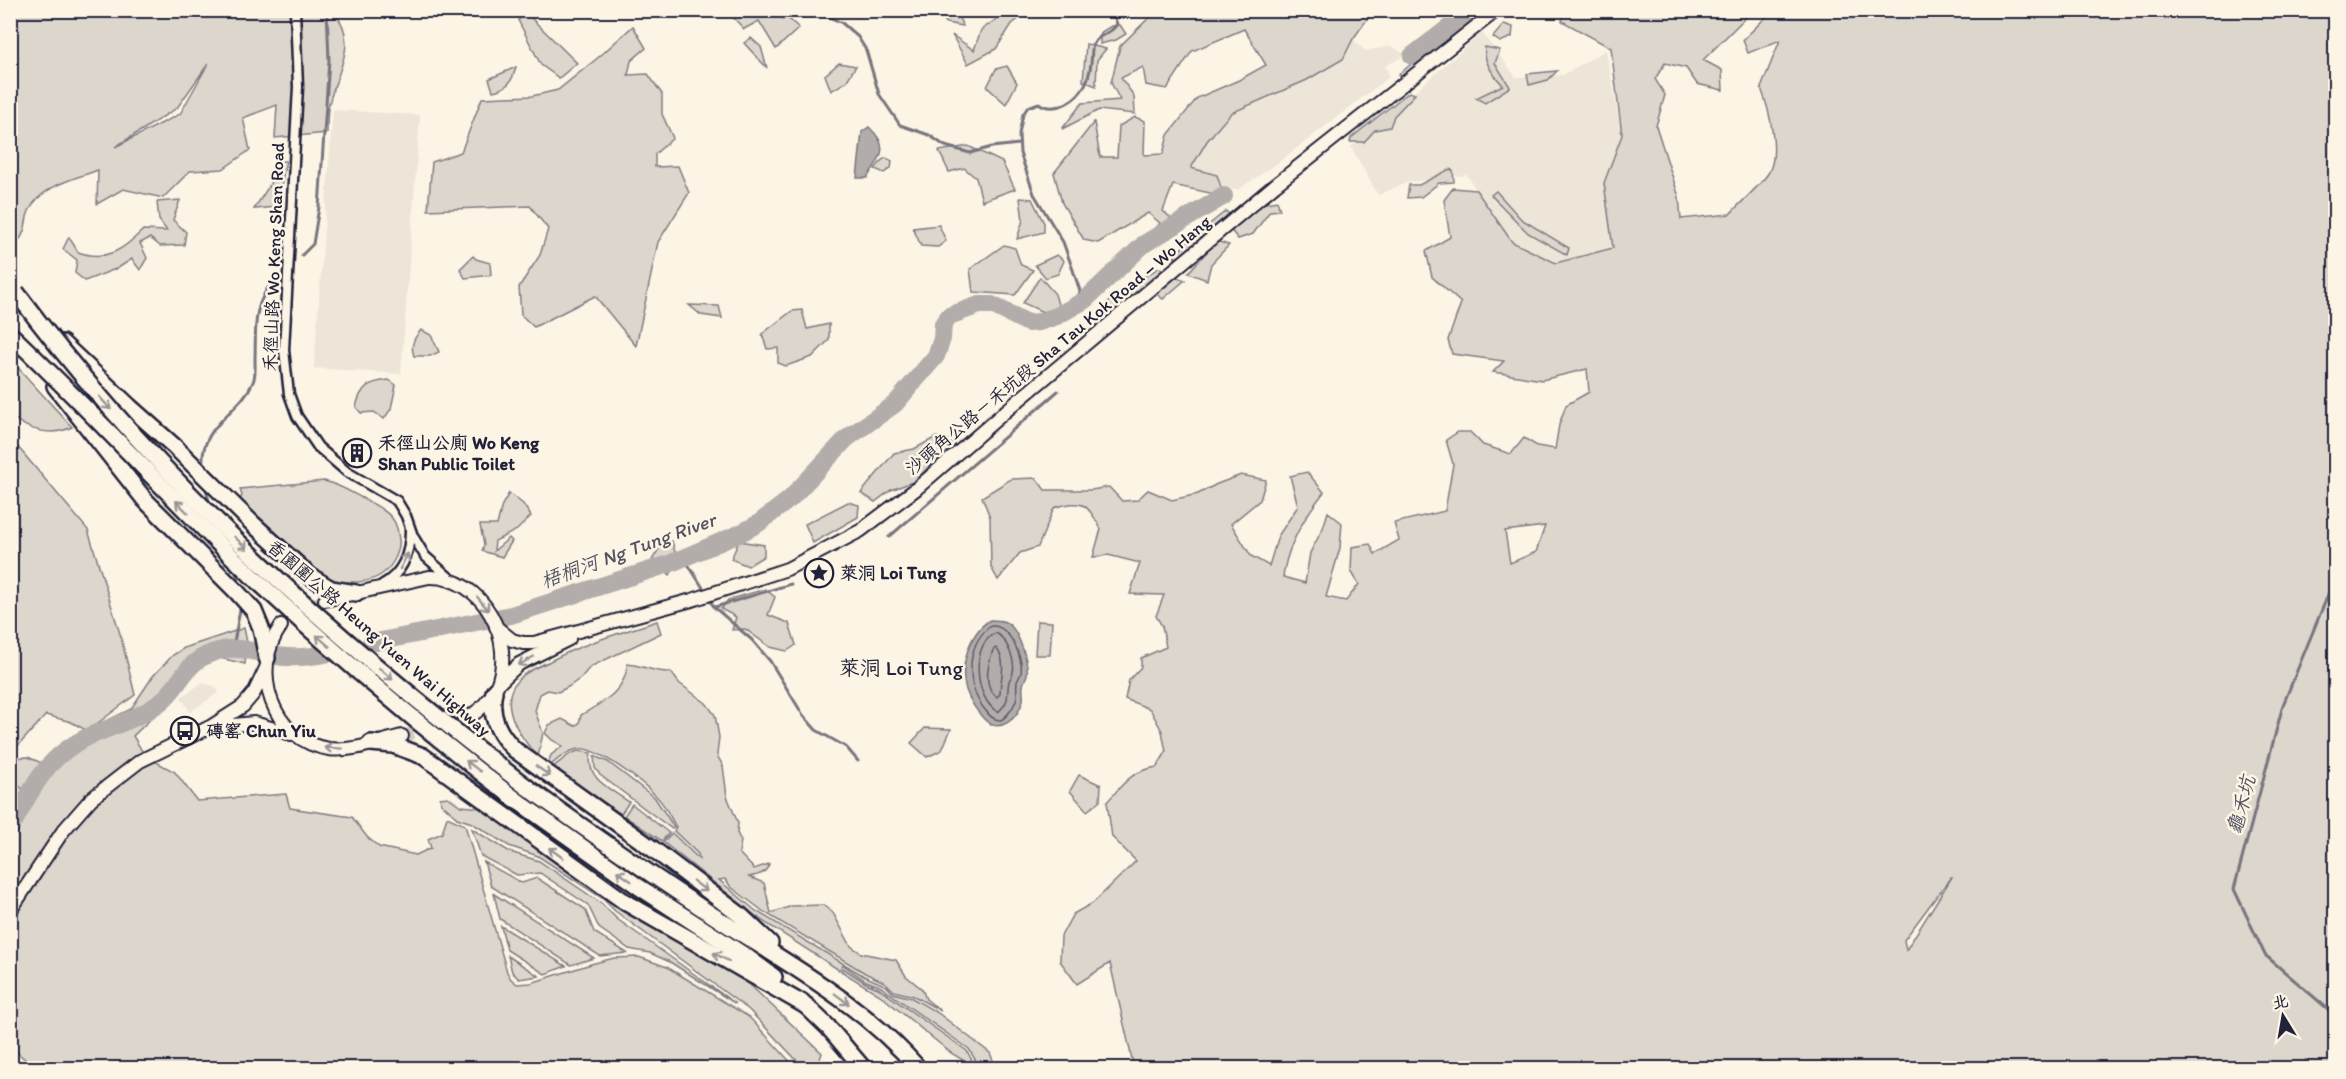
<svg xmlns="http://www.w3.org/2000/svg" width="2346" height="1079" viewBox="0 0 2346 1079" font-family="Itim,'LXGW WenKai TC',sans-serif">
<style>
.built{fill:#ece5d8}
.green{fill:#dcd6cc;stroke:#7f7c84;stroke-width:1.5;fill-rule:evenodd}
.water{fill:#b2adab;stroke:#78757e;stroke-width:1.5}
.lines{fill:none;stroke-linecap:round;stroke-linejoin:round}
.shore{stroke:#5c5a68;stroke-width:1.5}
.stream{stroke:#78757e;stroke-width:3}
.river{stroke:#b2adab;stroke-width:18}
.secondary-tunnel{stroke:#d0cbc3;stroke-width:12;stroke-dasharray:12 6;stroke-linecap:butt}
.street-casing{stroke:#22223b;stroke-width:13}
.secondary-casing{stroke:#22223b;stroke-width:16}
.highway-casing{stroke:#22223b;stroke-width:20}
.street{stroke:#fcf5e5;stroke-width:8}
.secondary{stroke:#fcf5e5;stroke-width:12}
.highway{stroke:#fcf5e5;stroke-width:15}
.highway-bridge-casing{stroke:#22223b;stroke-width:20;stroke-linecap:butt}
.highway-bridge{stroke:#fcf5e5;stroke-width:15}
.oneway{stroke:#9a9698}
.labels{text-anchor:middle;stroke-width:5;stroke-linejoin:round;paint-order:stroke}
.street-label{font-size:18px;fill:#22223b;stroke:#fcf5e5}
.poi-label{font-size:18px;font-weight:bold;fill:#22223b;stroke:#fcf5e5;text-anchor:start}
.water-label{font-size:20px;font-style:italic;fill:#545362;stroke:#fcf5e5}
.quarter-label{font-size:21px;fill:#22223b;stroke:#fcf5e5}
</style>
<rect width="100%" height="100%" fill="#fcf5e5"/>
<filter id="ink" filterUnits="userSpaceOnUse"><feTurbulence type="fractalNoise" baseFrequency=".0167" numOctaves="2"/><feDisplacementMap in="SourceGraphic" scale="12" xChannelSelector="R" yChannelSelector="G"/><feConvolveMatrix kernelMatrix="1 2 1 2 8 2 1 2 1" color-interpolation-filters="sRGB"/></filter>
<g filter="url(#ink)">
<g class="built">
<path d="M1482 33 1516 77 1563 75 1606 50 1622 136 1604 183 1613 248 1557 263 1506 239 1467 175 1408 182 1378 195 1351 147Z"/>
<path d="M1353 39 1365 51 1391 46 1406 55 1385 66 1389 77 1276 164 1239 189 1225 190 1217 175 1191 168 1207 141 1231 113 1315 76 1343 59Z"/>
<path d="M333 110 420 115 401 374 314 368Z"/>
<path d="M202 683 214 686 219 692 190 712 181 697Z"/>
</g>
<g class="green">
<path d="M10 11H333C362 43 334 74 328 109 327 117 327 125 327 133L275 138 277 105 243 118 250 150 223 169 190 171 163 198 123 189 97 204 98 170C74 179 40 186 29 211 24 222 28 227 20 239L10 232 13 170 10 169ZM208 64 180 114 115 147 177 108Z"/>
<path d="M729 11H780L799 28 776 49 759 21 744 29 729 13Z"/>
<path d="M940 11H955L963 26 946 23Z"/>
<path d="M1008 11H1029L1012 24 996 49 968 64 952 35 974 50 981 30Z"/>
<path d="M1156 11H1373L1353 39 1343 59 1307 80 1231 113 1207 141 1191 168 1217 175 1224 196 1173 185 1163 211 1172 219 1169 228 1144 244 1160 223 1148 213 1098 243 1084 240 1062 203 1054 173 1094 122 1100 157H1117L1119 126 1135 117 1145 121 1144 155 1163 154 1168 135 1197 98 1239 80 1266 65 1244 29 1192 51 1167 89 1146 85 1143 67 1121 78 1134 96 1135 114 1099 110 1062 129 1082 103 1120 100 1111 83 1120 46Z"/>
<path d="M1477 11H1490L1479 19 1457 24 1453 18 1470 16Z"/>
<path d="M1565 11H1752L1703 60 1722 70 1723 90 1697 84 1686 68 1665 63 1655 79 1665 95 1656 126 1679 197 1681 219 1730 214C1740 203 1762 184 1769 172 1780 151 1769 109 1761 88L1780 40 1748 53 1743 40 1772 11H2335V1068H1134L1110 963 1077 984 1060 961 1061 936 1073 914 1093 903 1136 861 1112 837 1107 802C1124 783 1131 771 1157 767L1166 752 1162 731 1150 709 1125 699 1129 680 1141 667V658L1166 647 1162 626 1156 616 1164 595 1130 594 1140 563 1108 555 1093 557 1101 529C1086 503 1084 499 1054 508L1038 547 1020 553 998 580 991 567 990 517 982 497 1011 479 1036 478 1045 490H1091L1109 487 1122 501 1137 500 1148 490 1172 500 1198 494 1217 484 1241 475 1266 480 1260 500 1231 524 1251 556 1269 566 1278 536 1298 506 1290 476 1307 472 1324 492C1305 516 1287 545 1283 577L1305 583 1310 553 1323 528 1328 512 1342 523 1340 548 1326 597 1346 601 1359 584 1351 571 1352 547 1370 544 1375 554 1399 540 1394 523 1445 511 1453 464 1446 440 1458 432H1470L1483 445 1511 454 1524 438 1537 446 1555 449 1559 425 1566 405 1589 392 1587 369 1542 380 1493 372 1504 361 1452 354 1448 340 1461 303 1432 277 1426 251 1450 237 1444 200 1453 188 1476 190 1512 242 1556 263 1613 248 1604 183 1622 135 1611 48 1562 21ZM1545 526 1536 552 1510 563 1505 531ZM1951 877H1952L1906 950 1904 940Z"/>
<path d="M527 14 577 63 559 78 541 65 518 20Z"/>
<path d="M1504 24 1513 27 1512 37 1500 42 1493 37Z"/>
<path d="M1120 25 1126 34 1116 40 1100 44V33L1111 26Z"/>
<path d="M633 26 646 48 631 61 628 75 648 74 662 94V114L673 138 655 154V167L678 166 689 193 658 242 636 346 595 296 534 327 521 315 519 287 540 255 548 229 530 206 428 210 432 162 461 152 482 98 532 96 558 90 600 56Z"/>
<path d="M1449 36H1458L1404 80 1399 74 1442 39Z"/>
<path d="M751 38 761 47 767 68 744 43Z"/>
<path d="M1086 44 1106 49 1097 60 1096 86 1083 81Z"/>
<path d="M1485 47 1500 50 1495 63 1510 87 1485 103 1476 98 1503 85C1493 75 1483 62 1485 47Z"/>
<path d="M839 63 856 66 846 82 831 91 825 75Z"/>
<path d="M1007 66 1017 83 1006 104 987 87 996 69Z"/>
<path d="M516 67C512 82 508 88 493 91L489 79Z"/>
<path d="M1557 71 1548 80 1529 85 1527 74Z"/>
<path d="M1409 92 1415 94 1394 116 1390 127 1375 130 1364 142H1350L1351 138Z"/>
<path d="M968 146 1002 162 1015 189 982 201 976 178 964 168 949 172 939 151Z"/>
<path d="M886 158 892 161 891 168 884 173 875 169 882 160Z"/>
<path d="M279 161H286L277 207 254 209 269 186Z"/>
<path d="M1450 169 1453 171 1454 182 1439 183 1421 197 1407 198 1409 185H1419Z"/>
<path d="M1496 191 1521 219 1569 248 1567 255 1528 233 1491 195Z"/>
<path d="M1020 198 1032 199 1044 223V232L1017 239 1023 220Z"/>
<path d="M180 200 173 220 186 232 184 245 160 246 150 238 140 243 147 258 140 270 132 259 118 268 85 281 75 273 77 260 63 249 69 237 78 252C106 262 123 250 143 230L167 231 159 220 157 202Z"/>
<path d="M1277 201 1280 210 1270 211 1253 234 1238 239 1230 229 1261 204Z"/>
<path d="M1226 211 1236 222 1186 256 1173 258 1187 242Z"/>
<path d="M939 225 946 241 938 247 921 246 913 228Z"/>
<path d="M1216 241 1229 245 1211 264 1207 280 1188 273Z"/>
<path d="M1004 245 1015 248 1021 265 1033 270 1015 295 973 292 970 269Z"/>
<path d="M1057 255 1064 261 1058 274 1046 278 1035 265Z"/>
<path d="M473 256 476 259 490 263 491 275 465 278 460 269Z"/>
<path d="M1158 268 1170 270 1107 324V304L1113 296Z"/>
<path d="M1174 276 1185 280 1163 299 1155 293Z"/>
<path d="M1040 277 1055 294 1059 308 1043 312 1023 303Z"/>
<path d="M689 305 719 306 722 318 701 315Z"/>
<path d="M802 310 807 329 829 324V340L812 357 786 366 778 363V348L767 349 762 334 792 311Z"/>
<path d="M421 330 431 335 439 352 430 356H414C410 345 414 338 421 330Z"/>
<path d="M11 360 72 427C52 437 27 431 12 416Z"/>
<path d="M389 380 396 385 391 409 384 419 374 412 361 413 356 407C361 386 369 382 389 380Z"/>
<path d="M936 437 953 441 915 481 891 490 875 502 861 493 894 453 914 449Z"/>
<path d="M10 446H17L88 530 121 637 135 695 90 729 131 709 153 676 173 655 184 648 244 628 247 642 245 664 220 658 187 672 180 691 133 736 145 756 175 772 197 801 286 794 290 808 352 817 367 837 379 847 416 855 431 848 428 839 442 833 447 817 465 825 507 972 511 979 517 984 531 983 591 964 614 958 639 957 667 967 749 1017 796 1068H30L28 1062 11 1047 10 836 36 787 25 797 23 790 11 777 10 758 28 757 46 765 49 757 86 730 71 722 46 715 16 748 11 749Z"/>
<path d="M324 481C338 484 349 491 362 498 372 503 385 509 392 518 397 524 398 532 399 540 400 547 397 555 393 562 377 589 339 585 315 572L239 501 242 496 240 489Z"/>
<path d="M509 493 523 504 531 516 517 530 495 541 494 551 509 538 512 541 502 557 482 551 484 545 480 525H497L502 505Z"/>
<path d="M848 502 859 505 858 517 813 543 805 524Z"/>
<path d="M672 541C676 554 678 563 670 575L652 560 660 547Z"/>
<path d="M739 541 764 545V556L748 566 731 559Z"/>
<path d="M765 589 775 597 768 615 789 623 796 645 787 651 770 647 745 629 732 630 736 617 721 609 728 600Z"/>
<path d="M657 621 661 633 590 667 581 678 568 687 558 692 548 690 540 694 535 711 543 733 538 757C520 737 494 701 521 677 530 669 543 665 554 659 586 642 622 633 657 621Z"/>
<path d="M1037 621 1052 622 1050 655H1035Z"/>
<path d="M627 664C643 665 654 673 671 672L679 683 706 703 715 715 719 737 717 755 723 766 727 796 738 823 737 833 741 841 739 853 754 869 769 864C766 874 758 875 749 877L764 883 771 913 792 906 823 905 833 913 851 946 861 953 896 960 906 976 922 989 926 999 941 1011 914 996 894 991 886 983 865 973 764 912 731 887 725 879 719 880 756 911 864 976 887 986 893 993 912 998 938 1013 990 1053 996 1068H980L969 1049 879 986 866 981 843 965 839 970 761 920 663 842 672 833 699 859 698 854 674 831 676 827C670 817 665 804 656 796 644 783 595 745 578 749 567 751 558 759 550 766L548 764 551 755 563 746 552 740 545 733 549 725 562 719 575 726 579 723 581 715C600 704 627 691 627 664Z"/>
<path d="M925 728 951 729 942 750 927 757 911 743Z"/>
<path d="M578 751 591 753C585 779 611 789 629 802L621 814 553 767 570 754Z"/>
<path d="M594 756 608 762 655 798 674 827 672 829 600 775 595 768Z"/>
<path d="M1079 775 1101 785 1100 801 1087 811 1070 791Z"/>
<path d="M448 797 461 806 482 808 567 866 630 912 749 984 822 1053 817 1068H804L749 1010 615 911 602 898 538 856 509 846 472 823 457 818 441 803 440 798Z"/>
<path d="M632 804 669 833 662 841 624 816Z"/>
<path d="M472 829 510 852 539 861 601 903 617 919 736 1004 670 962 650 953 629 949 599 928 588 905 540 873 517 875 481 856Z"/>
<path d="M484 862 522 883 537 878 585 909 594 932 627 953 600 956 491 886Z"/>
<path d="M494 894 594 958 571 965 500 919Z"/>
<path d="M501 926 566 966 545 974 507 950Z"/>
<path d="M508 956 539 976 519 979 512 972Z"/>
<path d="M843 968 866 983 878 988 967 1051 976 1068 951 1053 880 995 841 971Z"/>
</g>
<g class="water">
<path d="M869 127C891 148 881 156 867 178H857L862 132Z"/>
<path d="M990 620C997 620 1005 620 1011 626 1019 634 1029 663 1027 674 1027 678 1023 682 1023 686 1022 691 1024 696 1023 700 1018 719 999 736 983 718 976 710 970 701 966 690 959 667 969 633 990 620Z"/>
</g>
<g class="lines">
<g class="shore">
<path d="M991 626C1009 624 1024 658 1021 673 1021 674 1017 681 1017 682 1016 687 1017 692 1017 696 1016 704 1008 716 1001 720 994 720 990 717 986 711 966 689 964 644 991 626Z"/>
<path d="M996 633C1006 638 1016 661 1013 672 1013 676 1010 678 1009 681 1006 695 1011 701 998 712 974 699 970 643 996 633Z"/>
<path d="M996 648C1008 662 1000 678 1000 694L997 697C982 686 988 665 993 650Z"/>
</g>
<g class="stream">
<path d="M783 18 802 14 825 15 842 23 858 37 866 50 879 94 900 125 929 135 945 146 970 153 992 147 1019 144"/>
<path d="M302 255 313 244 319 207 329 60 327 10"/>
<path d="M1076 306 1080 291 1073 270 1063 242 1034 194 1020 153 1019 134 1023 114 1028 107 1039 103C1045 108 1052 108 1060 106 1080 99 1089 83 1091 63 1092 58 1091 50 1093 45 1097 34 1112 34 1117 24L1112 10"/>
<path d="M203 466C199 425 240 413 253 382 256 375 255 367 255 359 256 329 252 306 273 281"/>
<path d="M205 485 210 505"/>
<path d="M889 537 1058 391"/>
<path d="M684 558 705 591"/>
<path d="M235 569 239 586"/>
<path d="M2336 575 2283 705 2234 889 2265 955 2336 1016"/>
<path d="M708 597 714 607 752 640 770 661 803 715 816 730 846 747 858 761"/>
<path d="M715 607 791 584"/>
<path d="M233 648 241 604"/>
</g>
<g class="river">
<path d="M1412 56 1472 10"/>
<path d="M371 643 511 615 669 564 741 533 759 523 790 499 846 439 895 404 936 356 942 339 943 324 949 316 979 305H992L1028 323 1039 322 1057 316 1085 300 1144 244 1224 196"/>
<path d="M10 829C32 788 47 754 92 735 115 725 137 719 158 704 184 685 182 659 222 650 241 646 257 653 276 656 295 659 311 657 330 653"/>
</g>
<g class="secondary-tunnel">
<path d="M281 626 298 610 325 600"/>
<path d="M402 736 464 720"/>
</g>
<g class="street-casing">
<g id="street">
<path d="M295 10 298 87 284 350 289 394 297 416 318 447 347 472 397 501 406 516 413 536 425 556 451 579"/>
<path d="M382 585C403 573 410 554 410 530"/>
</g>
</g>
<g class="secondary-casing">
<g id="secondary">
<path d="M325 600 429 577C483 576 517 641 496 688 489 702 477 713 464 720"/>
<path d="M281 626C249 670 272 741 329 749 353 752 380 741 402 736"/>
<path d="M496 627 512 640 523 643H534L597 626 692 600 787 569 860 531 916 489 1007 410 1275 185 1497 10"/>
<path d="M498 684 519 664 569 639"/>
<path d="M214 727 254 723 291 734"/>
<path d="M10 911 63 831 91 799 140 761 210 727 243 706 254 693 266 668"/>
</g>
</g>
<g class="highway-casing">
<g id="highway">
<path d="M62 343 130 407 174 446 253 524 310 576 331 589 356 593"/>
<path d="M55 386 145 500 237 592 254 611 261 628 267 658"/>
<path d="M494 692C489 715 498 734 515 750L653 849 740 915 770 943"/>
<path d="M371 743 393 745 423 756 625 902 808 1007"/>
<path d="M528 788C592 834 657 879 723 922 792 966 863 1005 918 1068"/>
<path d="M519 802 639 887 747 957 774 977"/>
<path d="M801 1001 828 1027 863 1068"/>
</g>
</g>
<use href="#street" class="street"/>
<use href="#secondary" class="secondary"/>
<use href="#highway" class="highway"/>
<g class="highway-bridge-casing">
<g id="highway-bridge">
<path d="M16 292C158 483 340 644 528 788"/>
<path d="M10 334C93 412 169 497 252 576 337 656 426 731 519 802"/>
</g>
</g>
<use href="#highway-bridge" class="highway-bridge"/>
</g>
<defs><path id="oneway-shaft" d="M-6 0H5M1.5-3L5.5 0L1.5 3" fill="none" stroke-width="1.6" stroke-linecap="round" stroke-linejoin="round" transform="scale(1.5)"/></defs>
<g class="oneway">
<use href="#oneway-shaft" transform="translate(105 403) rotate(48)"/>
<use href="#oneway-shaft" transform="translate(182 507) rotate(-135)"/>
<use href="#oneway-shaft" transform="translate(241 543) rotate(44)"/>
<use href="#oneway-shaft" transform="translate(404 561) rotate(-63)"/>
<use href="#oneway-shaft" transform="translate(483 604) rotate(51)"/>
<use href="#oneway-shaft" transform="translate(323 641) rotate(-139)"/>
<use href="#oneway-shaft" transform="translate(526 661) rotate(150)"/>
<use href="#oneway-shaft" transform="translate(386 674) rotate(41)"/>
<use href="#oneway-shaft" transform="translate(333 748) rotate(-176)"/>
<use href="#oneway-shaft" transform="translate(473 766) rotate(-143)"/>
<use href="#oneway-shaft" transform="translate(543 771) rotate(35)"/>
<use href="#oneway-shaft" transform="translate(556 853) rotate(-144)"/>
<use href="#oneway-shaft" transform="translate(624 876) rotate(-145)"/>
<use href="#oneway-shaft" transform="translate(700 886) rotate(37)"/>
<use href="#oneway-shaft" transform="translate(721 957) rotate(-152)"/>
<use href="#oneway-shaft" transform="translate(842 999) rotate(37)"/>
</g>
</g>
<defs>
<g id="building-ring" transform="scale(1.5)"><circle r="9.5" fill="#fcf5e5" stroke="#22223b" stroke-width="1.5"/><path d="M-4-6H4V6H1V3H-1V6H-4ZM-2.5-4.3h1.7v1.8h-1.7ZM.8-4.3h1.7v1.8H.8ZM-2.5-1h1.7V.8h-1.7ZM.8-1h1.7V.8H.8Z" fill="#22223b"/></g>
<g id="sight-ring" transform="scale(1.5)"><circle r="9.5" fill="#fcf5e5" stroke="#22223b" stroke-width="1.5"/><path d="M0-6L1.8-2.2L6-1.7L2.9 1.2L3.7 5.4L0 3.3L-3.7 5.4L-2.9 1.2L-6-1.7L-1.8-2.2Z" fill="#22223b"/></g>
<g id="bus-ring" transform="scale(1.5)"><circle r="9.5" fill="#fcf5e5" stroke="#22223b" stroke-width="1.5"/><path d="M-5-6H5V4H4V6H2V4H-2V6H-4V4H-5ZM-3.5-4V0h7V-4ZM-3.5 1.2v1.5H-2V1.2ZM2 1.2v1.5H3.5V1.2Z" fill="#22223b"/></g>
</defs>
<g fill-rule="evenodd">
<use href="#building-ring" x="357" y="453"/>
<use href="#sight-ring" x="819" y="573"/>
<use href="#bus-ring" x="185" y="731"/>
</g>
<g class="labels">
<g class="street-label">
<text transform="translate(274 257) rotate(-88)" y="6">禾徑山路 Wo Keng Shan Road</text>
<text transform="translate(1058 345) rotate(-40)" y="6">沙頭角公路－禾坑段 Sha Tau Kok Road – Wo Hang</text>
<text transform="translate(379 638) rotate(41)" y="6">香園圍公路 Heung Yuen Wai Highway</text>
</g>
<g class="poi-label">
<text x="378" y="449">禾徑山公廁 Wo Keng<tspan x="378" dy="21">Shan Public Toilet</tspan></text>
<text x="840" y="579">萊洞 Loi Tung</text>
<text x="206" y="737">磚窰 Chun Yiu</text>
</g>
<g class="water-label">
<text transform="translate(628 550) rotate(-20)" y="7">梧桐河 Ng Tung River</text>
<text transform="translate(2241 805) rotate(-75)" y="7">龜禾坑</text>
</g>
<g class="quarter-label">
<text x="901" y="675">萊洞 Loi Tung</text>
</g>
</g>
<rect width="2346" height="1079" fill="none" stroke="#fcf5e5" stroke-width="36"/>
<rect x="18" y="18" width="2310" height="1043" fill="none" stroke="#22223b" stroke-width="2" filter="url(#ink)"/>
<g transform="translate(2283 1016) rotate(349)" stroke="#fcf5e5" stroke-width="4.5" paint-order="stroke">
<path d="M0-4.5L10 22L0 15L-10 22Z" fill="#22223b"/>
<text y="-9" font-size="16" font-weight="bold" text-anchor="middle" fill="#22223b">北</text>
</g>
</svg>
